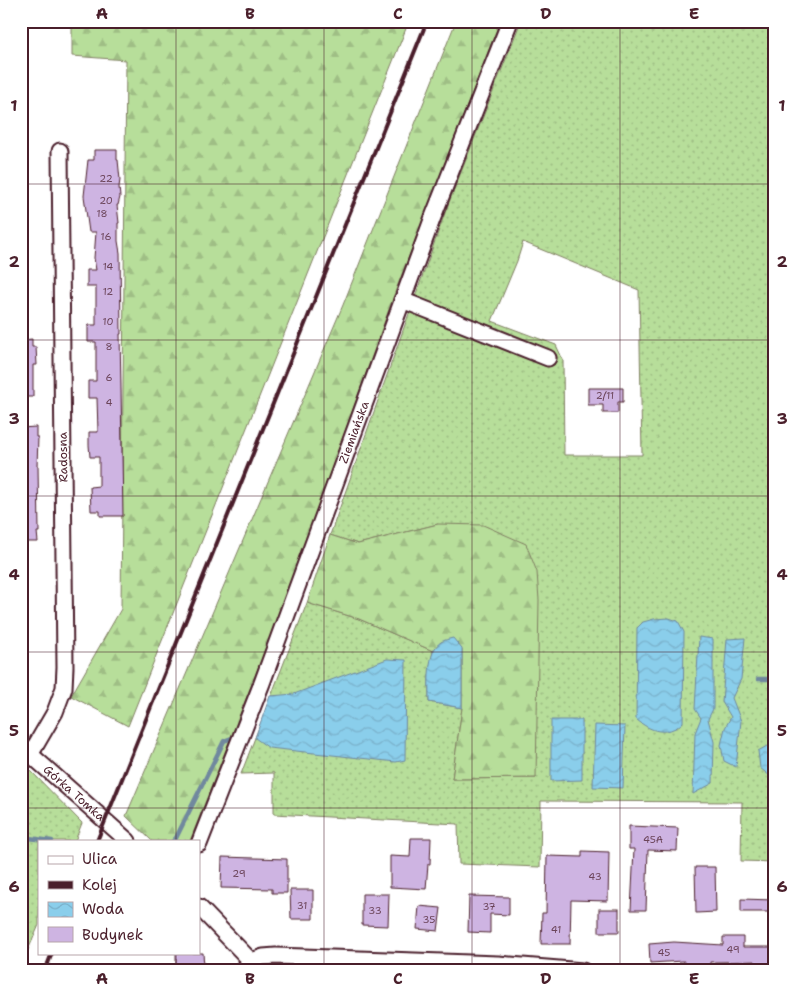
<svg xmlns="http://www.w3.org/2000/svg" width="796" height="992" viewBox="0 0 796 992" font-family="'Shantell Sans',sans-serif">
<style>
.grass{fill:url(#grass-dots);stroke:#807e62;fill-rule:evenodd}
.forest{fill:url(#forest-firs);stroke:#807e62}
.water{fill:url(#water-waves);stroke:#70889e}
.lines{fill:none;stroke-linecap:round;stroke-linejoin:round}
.stream{stroke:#70889e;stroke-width:4.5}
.building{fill:#ceb4e2;stroke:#4a1f2b}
.minor-casing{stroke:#4a1f2b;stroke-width:19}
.minor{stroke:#fff;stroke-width:15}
.rail{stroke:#4a1f2b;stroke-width:4}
.grid{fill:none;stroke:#4a1f2b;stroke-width:1;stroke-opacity:0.55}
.labels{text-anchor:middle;stroke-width:4;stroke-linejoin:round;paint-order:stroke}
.number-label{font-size:10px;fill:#6b4459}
.street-label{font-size:12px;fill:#4a1f2b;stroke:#fff}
.neatline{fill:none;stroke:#4a1f2b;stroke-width:2}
.grid-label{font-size:16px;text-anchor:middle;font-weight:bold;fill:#4a1f2b}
</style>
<defs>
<pattern id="grass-dots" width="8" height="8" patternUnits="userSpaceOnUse" patternTransform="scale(1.25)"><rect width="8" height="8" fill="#b7de9a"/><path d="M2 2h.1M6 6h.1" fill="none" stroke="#9fbe85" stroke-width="1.8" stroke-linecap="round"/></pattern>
<pattern id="forest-firs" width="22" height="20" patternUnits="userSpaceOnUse" patternTransform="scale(1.25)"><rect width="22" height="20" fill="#b7de9a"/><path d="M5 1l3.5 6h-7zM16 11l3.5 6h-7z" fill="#9fbe85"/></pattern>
<pattern id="water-waves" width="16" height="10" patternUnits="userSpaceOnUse" patternTransform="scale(1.25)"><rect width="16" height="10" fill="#8aceeb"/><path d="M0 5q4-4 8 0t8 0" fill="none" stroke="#79b0ca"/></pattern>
</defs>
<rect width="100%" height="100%" fill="#fff"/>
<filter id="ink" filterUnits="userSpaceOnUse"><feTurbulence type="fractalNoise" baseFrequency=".02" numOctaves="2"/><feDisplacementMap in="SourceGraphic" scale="10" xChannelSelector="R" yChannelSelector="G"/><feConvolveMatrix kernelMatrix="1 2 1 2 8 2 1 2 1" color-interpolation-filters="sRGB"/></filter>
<g filter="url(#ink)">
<g class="grass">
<path d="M521 21H775V862L741 861 742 802 541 801 540 867 459 864 458 824 274 814V773L241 774 307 603 359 619 433 651 429 676V702L462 708 452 779 536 778 438 524 358 544 330 535 446 210ZM523 242 639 290 642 455H564L563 360 556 345 492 321 517 261Z"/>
<path d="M29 769 82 823 75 841H39V925L21 966V776Z"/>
</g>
<g class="forest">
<path d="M72 21H409L128 726 71 696 121 609 126 60 72 56Z"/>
<path d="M456 21H500L397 287 277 620 190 841H152L126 816 343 305Z"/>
<path d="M438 524 483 525 526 544 537 572 539 600 536 778 452 779 462 708V650L441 642 433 651 359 619 307 603 330 535 358 544Z"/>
</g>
<g class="water">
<path d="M669 618 678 621 684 632 683 722C680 725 677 728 673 729 660 735 646 728 636 719L637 628 643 622 654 619Z"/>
<path d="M699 637 713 639V709L708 719 714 742 713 783 693 794 695 733 701 718 695 709Z"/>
<path d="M453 638 462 649V708L429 702C429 686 426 651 441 642 444 640 449 639 453 638Z"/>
<path d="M745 638 741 679 732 698 741 721 736 767 724 761 721 745 725 728 731 717 722 702 727 639Z"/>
<path d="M387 659 406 660 405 760 396 762 278 749 269 748 255 738 270 696 294 694Z"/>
<path d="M551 720H582V780L551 781Z"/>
<path d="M595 725 625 726 623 788 593 787Z"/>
<path d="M767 746 775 749V789L773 787 770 776 760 768 758 751Z"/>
</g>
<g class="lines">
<g class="stream">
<path d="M758 679H775"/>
<path d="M21 837 52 841"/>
<path d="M173 841 176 838 224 741 234 737"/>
</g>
</g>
<g class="building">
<path d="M94 150H117V160H118L120 180 119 187 120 197 118 205H117L119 223H118V241L120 253 121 334H120L121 389 123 516H100V511H91L90 487 99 486V457H90L89 445V432H98L97 398H88V381H96V342H88V325H96V287H87V270H96L94 258 96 232H89L84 196 88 160H94Z"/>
<path d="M32 339V347H36L37 365H33V397H21V340Z"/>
<path d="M588 388H623V402H618V413H603V405H588Z"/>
<path d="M36 427V437H38L37 466H38L39 532H37L38 542H21V428Z"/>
<path d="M629 826 678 828 677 851 648 850 646 910H631L634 849H629Z"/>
<path d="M411 838H431L430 864H428L426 889 390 887V856L410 857Z"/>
<path d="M582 851 609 852 608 901 571 900 570 944H541L542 913H546L547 856 582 857Z"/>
<path d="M222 857 287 859V893H272V889L221 888Z"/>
<path d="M695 867H715L716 912 696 913Z"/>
<path d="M290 890H313V919H291Z"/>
<path d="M362 894H389L388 926 362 925Z"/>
<path d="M469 896 509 897V915L490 914V933L468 932Z"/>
<path d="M741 899 774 900 773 912H741Z"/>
<path d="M419 906 441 908 438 931 417 929Z"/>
<rect x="599" y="909" width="20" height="23"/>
<path d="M723 937H743V947H775V971H755V961L710 962V970L683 968 684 961 650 963 649 944 674 942 723 945Z"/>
<path d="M176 953H203L204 967 176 969Z"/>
</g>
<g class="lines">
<g class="minor-casing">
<g id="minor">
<path d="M402 300 548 358"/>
<path id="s1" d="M21 746 128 841"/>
<path d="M30 755 55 712 64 688 65 667 60 151"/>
<path id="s2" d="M199 844 262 683 433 217 510 21"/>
<path d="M199 907 251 961"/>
<path d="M242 971 251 961 263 957 276 956 498 964 583 971"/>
</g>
</g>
<use href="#minor" class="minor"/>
<g class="rail">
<path d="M97 841 427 21"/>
<path d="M45 971 52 953"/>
</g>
</g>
</g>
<path class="grid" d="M176 21V841M324 21V971M472 21V971M620 21V971M21 184H775M21 340H775M21 496H775M21 652H775M21 808H775M176 953V971"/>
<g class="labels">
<g class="number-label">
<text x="106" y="182">22</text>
<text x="106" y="204">20</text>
<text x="102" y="217">18</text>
<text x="106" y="240">16</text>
<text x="108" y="270">14</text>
<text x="108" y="295">12</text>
<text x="108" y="325">10</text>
<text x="109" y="350">8</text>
<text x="109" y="381">6</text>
<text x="605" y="399">2/11</text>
<text x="109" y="406">4</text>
<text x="653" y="843">45A</text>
<text x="239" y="877">29</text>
<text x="595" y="880">43</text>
<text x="302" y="909">31</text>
<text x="489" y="910">37</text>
<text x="375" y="914">33</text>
<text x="429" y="923">35</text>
<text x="556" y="933">41</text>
<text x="733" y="953">49</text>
<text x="664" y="956">45</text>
</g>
<g class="street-label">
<text dy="4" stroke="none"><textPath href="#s2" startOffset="440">Ziemiańska</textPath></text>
<text transform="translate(63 457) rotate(-91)" y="4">Radosna</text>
<text dy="4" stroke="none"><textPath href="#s1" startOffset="71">Górka Tomka</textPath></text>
</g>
</g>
<rect width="796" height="992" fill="none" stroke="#fff" stroke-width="55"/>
<rect x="38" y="840" width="162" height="115" fill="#ffffff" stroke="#b7a5aa"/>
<rect x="48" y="856" width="25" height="8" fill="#ffffff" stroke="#b7a5aa"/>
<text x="82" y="864" font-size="15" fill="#4a1f2b">Ulica</text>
<rect x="48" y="881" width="25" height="8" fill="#4a1f2b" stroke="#b7a5aa"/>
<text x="82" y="890" font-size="15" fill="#4a1f2b">Kolej</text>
<rect x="48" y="902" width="25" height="15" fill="url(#water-waves)" stroke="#b7a5aa"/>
<text x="82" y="914" font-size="15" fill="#4a1f2b">Woda</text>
<rect x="48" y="927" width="25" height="15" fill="#ceb4e2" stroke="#b7a5aa"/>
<text x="82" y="940" font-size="15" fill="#4a1f2b">Budynek</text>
<rect x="28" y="28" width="740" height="936" class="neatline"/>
<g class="grid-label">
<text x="102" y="19">A</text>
<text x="250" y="19">B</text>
<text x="398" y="19">C</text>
<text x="546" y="19">D</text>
<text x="694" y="19">E</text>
<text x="14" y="111">1</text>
<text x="782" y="111">1</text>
<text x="14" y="267">2</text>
<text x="782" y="267">2</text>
<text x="14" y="424">3</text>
<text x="782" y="424">3</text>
<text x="14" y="580">4</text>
<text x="782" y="580">4</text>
<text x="14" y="736">5</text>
<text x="782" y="736">5</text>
<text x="14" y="892">6</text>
<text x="782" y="892">6</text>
<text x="102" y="984">A</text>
<text x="250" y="984">B</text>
<text x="398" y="984">C</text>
<text x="546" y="984">D</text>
<text x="694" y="984">E</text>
</g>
</svg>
